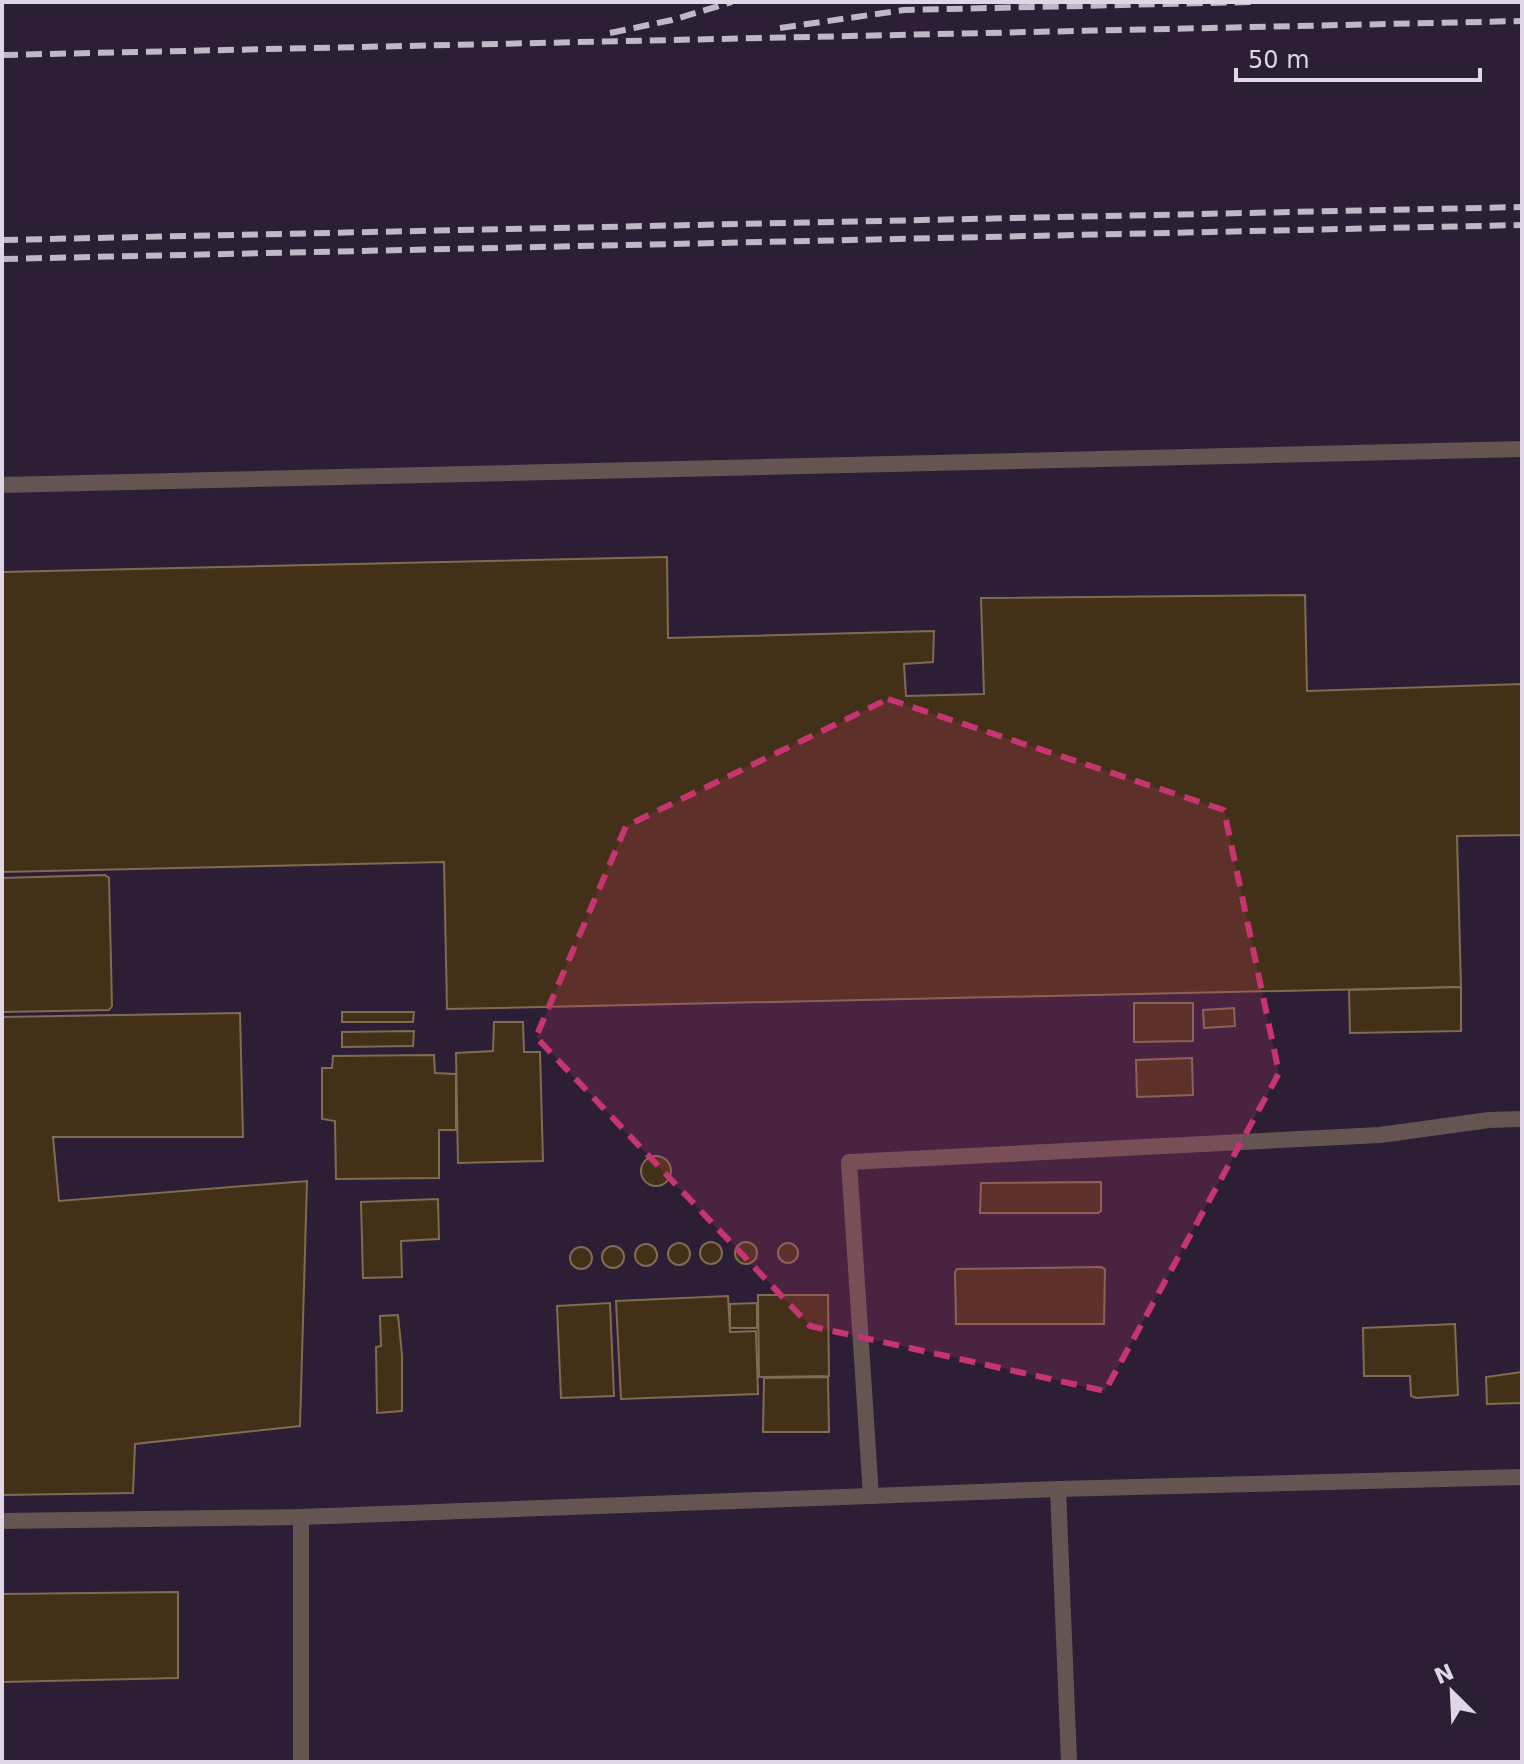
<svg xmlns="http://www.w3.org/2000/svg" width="1524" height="1764" viewBox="0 0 1524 1764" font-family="'DejaVu Sans',sans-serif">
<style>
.building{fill:#433019;stroke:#816b53;stroke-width:2}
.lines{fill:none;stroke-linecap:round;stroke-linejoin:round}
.service{stroke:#645552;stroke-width:16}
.rail{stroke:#c0b7c7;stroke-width:6;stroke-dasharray:16 8;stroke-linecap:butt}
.marked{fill:#c63570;fill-opacity:0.2;stroke:#c63570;stroke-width:6;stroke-dasharray:16 10;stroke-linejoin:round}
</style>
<rect width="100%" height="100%" fill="#2b1e35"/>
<g class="building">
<path d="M667 557 668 638 934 631 933 662 904 664 906 696 984 694 981 598 1305 595 1307 691 1522 684V835L1457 836 1461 987 447 1009 444 862 2 872V572Z"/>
<path d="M105 875 109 878 112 1006 109 1010 2 1012V878Z"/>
<path d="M1461 987V1031L1350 1033 1349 990Z"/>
<path d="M1134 1003H1193V1041L1134 1042Z"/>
<path d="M1234 1008 1235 1026 1204 1028 1203 1010Z"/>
<path d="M342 1012H414L413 1022H342Z"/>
<path d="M240 1013 243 1137H53L59 1201 307 1181 300 1426 135 1444 133 1493 2 1495V1017Z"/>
<path d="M494 1022H523L524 1052H540L543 1161 458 1163 456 1053 493 1051Z"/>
<path d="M414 1031 413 1046 342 1047V1032Z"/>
<path d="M434 1055 435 1073 456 1074V1130H439V1178L336 1179 335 1121 322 1119V1068H332L333 1056Z"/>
<path d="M1192 1058 1193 1095 1137 1097 1136 1060Z"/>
<circle cx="656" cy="1171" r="15"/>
<path d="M1101 1182V1211L1098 1213H980L981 1183Z"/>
<path d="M438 1199 439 1239 401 1241 402 1277 363 1278 361 1202Z"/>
<circle cx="746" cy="1253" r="11"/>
<circle cx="711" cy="1253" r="11"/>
<circle cx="788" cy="1253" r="10"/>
<circle cx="679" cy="1254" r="11"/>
<circle cx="646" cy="1255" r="11"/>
<circle cx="613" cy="1257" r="11"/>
<circle cx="581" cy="1258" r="11"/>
<path d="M1101 1267 1105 1269 1104 1324H956L955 1272 957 1269Z"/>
<path d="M758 1295H828L829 1376 759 1377Z"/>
<path d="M728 1296 730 1332 756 1331 758 1394 621 1399 616 1301Z"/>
<path d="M610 1303 614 1396 561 1398 557 1306Z"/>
<path d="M757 1303V1328H730V1304Z"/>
<path d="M398 1315 402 1355V1411L377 1413 376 1347 381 1346 380 1316Z"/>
<path d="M1455 1324 1458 1395 1416 1398 1411 1396 1410 1376H1364L1363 1328Z"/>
<path d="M1522 1372V1403L1487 1404 1486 1377Z"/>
<path d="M828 1377 829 1432H763L764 1378Z"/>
<path d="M178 1592V1678L2 1682V1594Z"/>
</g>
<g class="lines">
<g class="service">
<path d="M2 485 1522 449"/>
<path d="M1058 1489 1069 1762"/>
<path d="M871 1496 849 1162 1380 1135 1489 1120 1522 1119"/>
<path d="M2 1521 301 1517 1058 1489 1522 1477"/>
<path d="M301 1762V1517"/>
</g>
<g class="rail">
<path d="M780 28 904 10 1251 2"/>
<path d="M610 33 672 20 732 2"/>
<path d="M2 55 1522 21"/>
<path d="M2 240 1522 207"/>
<path d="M2 259 1522 225"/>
</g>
</g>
<path class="marked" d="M888 699 1224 810 1279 1073 1105 1391 810 1326 536 1037 626 826Z"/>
<rect width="1524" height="1764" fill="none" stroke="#dfd7e6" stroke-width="8"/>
<g transform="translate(1452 1692) rotate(336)" stroke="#2b1e35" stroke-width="6" paint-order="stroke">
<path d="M0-6L14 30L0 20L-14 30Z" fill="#dfd7e6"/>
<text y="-12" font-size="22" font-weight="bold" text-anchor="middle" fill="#dfd7e6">N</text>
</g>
<path d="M1236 68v12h244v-12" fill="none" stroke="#dfd7e6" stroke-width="4"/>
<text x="1248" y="68" font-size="24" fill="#dfd7e6" stroke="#2b1e35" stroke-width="6" paint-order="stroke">50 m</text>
</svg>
